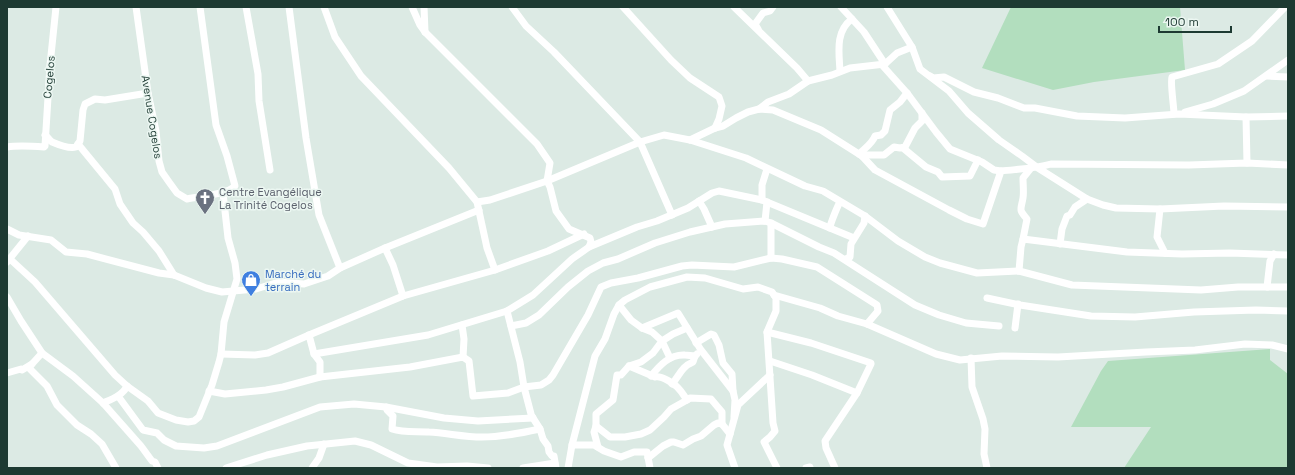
<svg xmlns="http://www.w3.org/2000/svg" width="1295" height="475" viewBox="0 0 1295 475" font-family="'Space Grotesk',sans-serif">
<style>
.green{fill:#b2debe}
.lines{fill:none;stroke-linecap:round;stroke-linejoin:round}
.minor{stroke:#fff;stroke-width:7}
.labels{text-anchor:middle;stroke-width:3;stroke-linejoin:round;paint-order:stroke}
.street-label{font-size:11px;fill:#1d3a32;stroke:#ecf7f2}
.worship-label{font-size:11px;fill:#5b616d;stroke:#ecf7f2;text-anchor:start}
.shop-label{font-size:11px;fill:#366cbe;stroke:#ecf7f2;text-anchor:start}
</style>
<rect width="100%" height="100%" fill="#dceae4"/>
<g class="green">
<path d="M1011 7H1180L1185 70 1094 82 1053 90 982 68Z"/>
<path d="M1270 349V360L1288 374V468H1124L1151 427H1071L1101 371 1108 361Z"/>
</g>
<g class="lines">
<g class="minor">
<path d="M136 7 148 93 156 131 159 161 162 172 169 182 177 193 187 199C200 196 226 195 235 186L227 156 216 125 200 7"/>
<path d="M246 7 258 74 259 101 270 170"/>
<path d="M289 7 306 138 319 215 340 268"/>
<path d="M324 7 335 37 361 76 449 168 477 202 487 248 495 270"/>
<path d="M412 7 420 25 425 32 537 144 550 163 547 181 550 187 556 211 569 229 590 238 591 242 589 247"/>
<path d="M424 7 425 32"/>
<path d="M512 7 526 26 554 52 640 142 672 215"/>
<path d="M623 7 671 60 690 78 719 97 722 106 719 119 715 128"/>
<path d="M734 7 797 68 808 81"/>
<path d="M841 7 864 32 885 64"/>
<path d="M887 7 912 47 920 69 949 91 968 113 999 140 1022 156 1038 168 1087 199 1103 205 1116 208 1160 209 1224 206 1288 207"/>
<path d="M758 29 755 24 763 13 770 11 773 7"/>
<path d="M882 65 907 93 936 132 950 149 982 162 994 170 1001 171"/>
<path d="M840 71C839 53 835 31 852 19"/>
<path d="M930 76 933 78 944 77 974 92 998 98 1024 108H1035L1077 116 1125 118 1179 114 1246 117 1288 116"/>
<path d="M1267 76 1288 77"/>
<path d="M759 109 768 102 789 94 808 81 832 75 850 68 885 64 897 53 912 47"/>
<path d="M1185 112 1213 104 1244 91 1288 60"/>
<path d="M1174 114C1174 107 1170 82 1172 77L1218 64 1252 41 1285 7"/>
<path d="M1246 117 1247 163"/>
<path d="M45 135C48 137 49 140 52 142 59 145 69 149 76 147L80 141 83 110 85 104 95 99 105 100 148 93"/>
<path d="M690 140 715 128 723 126 736 118 748 112 759 109 773 110 821 130 862 156 875 170 949 210 967 219 983 224 1001 171C1018 169 1034 169 1051 164L1189 165 1247 163 1288 165"/>
<path d="M78 144 115 189 120 204 133 223 143 232 159 251 174 275"/>
<path d="M7 147C18 145 32 146 44 147L45 146 50 65 56 7"/>
<path d="M903 148 926 167 938 172 942 177 970 176 978 160"/>
<path d="M859 154C865 148 872 144 875 136L881 135 885 131 890 110 900 102 907 93"/>
<path d="M862 156 866 155H884L894 147 900 148 905 147 915 128 922 121V113"/>
<path d="M762 200V185L767 169"/>
<path d="M699 201 704 209 712 227"/>
<path d="M477 202 490 200 547 181 640 142 664 135 690 140 746 158 805 186 823 191 865 216 898 241 925 257 940 263 977 273 1019 271 1072 285 1201 290 1238 287H1288"/>
<path d="M1160 209 1157 237 1165 253"/>
<path d="M765 221 767 202"/>
<path d="M830 228C830 224 838 205 840 202"/>
<path d="M7 229 19 235 51 240 66 252 87 254 159 273 174 275 206 288 222 292 256 289 279 282 304 284 328 276 340 268 385 248 479 210"/>
<path d="M1023 239 1027 219C1018 209 1021 210 1023 198 1024 192 1023 185 1023 178L1031 168"/>
<path d="M1060 244 1062 229 1067 216 1070 215 1075 207 1087 199"/>
<path d="M385 248 393 265 403 296"/>
<path d="M771 258V223"/>
<path d="M10 259 35 282 115 375 127 386 148 401 158 413 176 420 188 422 194 421 199 417 212 385 219 362 221 354 224 322 237 279 235 263 228 238 223 193"/>
<path d="M846 259 850 257 851 244 864 223 865 216"/>
<path d="M7 262 28 236"/>
<path d="M1019 271 1021 247 1023 239 1127 252 1182 254 1230 253 1288 255"/>
<path d="M1267 287 1270 261 1274 254"/>
<path d="M774 295 776 298V311L767 332 773 423 775 431 770 437 764 442 777 468"/>
<path d="M7 297 21 321 42 353 73 376 103 403 141 446 152 461 155 462 158 468"/>
<path d="M987 298 1020 305 1091 316 1135 317 1194 312 1256 310 1288 311"/>
<path d="M619 305 631 320 642 328 652 332 662 341 670 358"/>
<path d="M507 311 520 362 524 387 531 414 533 418 540 429 543 439 548 446 549 452 552 456H554L556 468"/>
<path d="M462 325 464 339 463 357"/>
<path d="M511 326 526 323 539 315 568 287 588 271 603 263 618 259 655 243 690 232 725 224 765 221 771 223 819 247 834 253 915 305 939 315 966 323 999 326"/>
<path d="M642 328 678 313 701 350 733 391 735 400 734 417"/>
<path d="M1015 328 1018 304"/>
<path d="M767 332 811 343 871 363V364L857 393 825 441 826 448 835 468"/>
<path d="M309 335 314 354 320 362V377"/>
<path d="M696 343 711 334 714 335 719 345 723 363 732 374 733 391"/>
<path d="M221 354 255 355 268 353 309 335 403 296 495 270 548 251 584 234"/>
<path d="M314 354 428 335 507 311 533 295 572 259 589 247 637 227 657 221 688 208 712 193 719 191 762 200 854 238"/>
<path d="M971 358 972 387 983 419 985 429 984 454 987 468"/>
<path d="M770 361 812 375 857 393"/>
<path d="M32 364 29 368 47 386 57 405 77 425 91 434 102 444 116 468"/>
<path d="M629 366 655 377C661 375 675 384 679 389 682 392 684 396 687 400"/>
<path d="M7 373 21 369 22 370 32 364 42 353"/>
<path d="M651 376C660 365 670 354 685 355 689 355 691 356 695 356"/>
<path d="M672 384C680 375 681 367 693 362L695 356 697 354"/>
<path d="M209 391 225 394 266 390 283 387 320 377 410 367 463 357 469 361 473 396 508 393 524 387 541 385 549 380 553 375 588 315 601 287 611 283 638 278 682 266 692 265 734 267 771 258 782 259 817 267 877 305 878 311 867 324"/>
<path d="M118 396 143 430 157 433 164 440 176 446 204 448 217 446 320 407 354 404 386 407 444 418 478 421 533 418"/>
<path d="M103 403C112 399 123 395 127 386"/>
<path d="M386 407 387 410 393 416 392 429C404 433 417 431 429 432 447 433 464 437 482 437 502 437 521 433 540 429"/>
<path d="M596 426 610 437H625L641 434 650 430 664 417 671 409 687 400 690 398 711 399 722 412V424L730 434"/>
<path d="M572 445H594L604 451 621 457 634 452H647L650 468"/>
<path d="M598 447 594 432 596 426V414L613 400 617 375H621L629 366 641 362 653 353 662 341 673 334 687 328"/>
<path d="M648 458 663 446 671 442H674L683 445 693 439 701 436 714 425 718 423 722 424"/>
<path d="M226 468 267 455 307 446 355 441 371 445 408 463 437 467 467 466 488 468"/>
<path d="M312 468 319 458 324 444"/>
<path d="M523 468 555 463"/>
<path d="M568 468 572 445 595 356 605 339 614 314 619 305 625 300 650 287 687 277 705 278 743 289 758 287 772 292 774 295 820 308 838 316 867 324 936 354 960 360 1002 356 1058 357 1146 352 1195 350 1245 344 1272 345 1288 349"/>
<path d="M735 468 727 445 738 405 770 375"/>
<path d="M806 468 810 467V468"/>
</g>
</g>
<defs>
<g id="church-pin" transform="scale(1)"><path d="M0 17L-7.5 6A9.5 9.5 0 1 1 7.5 6Z" fill="#6b7280" stroke="#ecf7f2"/><path d="M-1.2-6h2.4v3.5h3.3v2.4h-3.3V6h-2.4V-.1h-3.3v-2.4h3.3Z" fill="#fff"/></g>
<g id="shop-pin" transform="scale(1)"><path d="M0 17L-7.5 6A9.5 9.5 0 1 1 7.5 6Z" fill="#3f7fe0" stroke="#ecf7f2"/><path d="M-5-2.5h2.3a2.7 3.5 0 0 1 5.4 0H5L5.5 6h-11ZM-1.5-2.5h3a1.5 2.3 0 0 0-3 0Z" fill="#fff"/></g>
</defs>
<g fill-rule="evenodd">
<use href="#church-pin" x="205" y="198"/>
<use href="#shop-pin" x="251" y="280"/>
</g>
<g class="labels">
<g class="street-label">
<text transform="translate(49 77) rotate(-85)" y="4">Cogelos</text>
<text transform="translate(152 117) rotate(81)" y="4">Avenue Cogelos</text>
</g>
<g class="worship-label">
<text x="219" y="196">Centre Evangélique<tspan x="219" dy="13">La Trinité Cogelos</tspan></text>
</g>
<g class="shop-label">
<text x="265" y="278">Marché du<tspan x="265" dy="13">terrain</tspan></text>
</g>
</g>
<rect width="1295" height="475" fill="none" stroke="#1d3a32" stroke-width="16"/>
<path d="M1159 26v6h72v-6" fill="none" stroke="#1d3a32" stroke-width="2"/>
<text x="1165" y="26" font-size="12" fill="#1d3a32" stroke="#ecf7f2" stroke-width="3" paint-order="stroke">100 m</text>
</svg>
